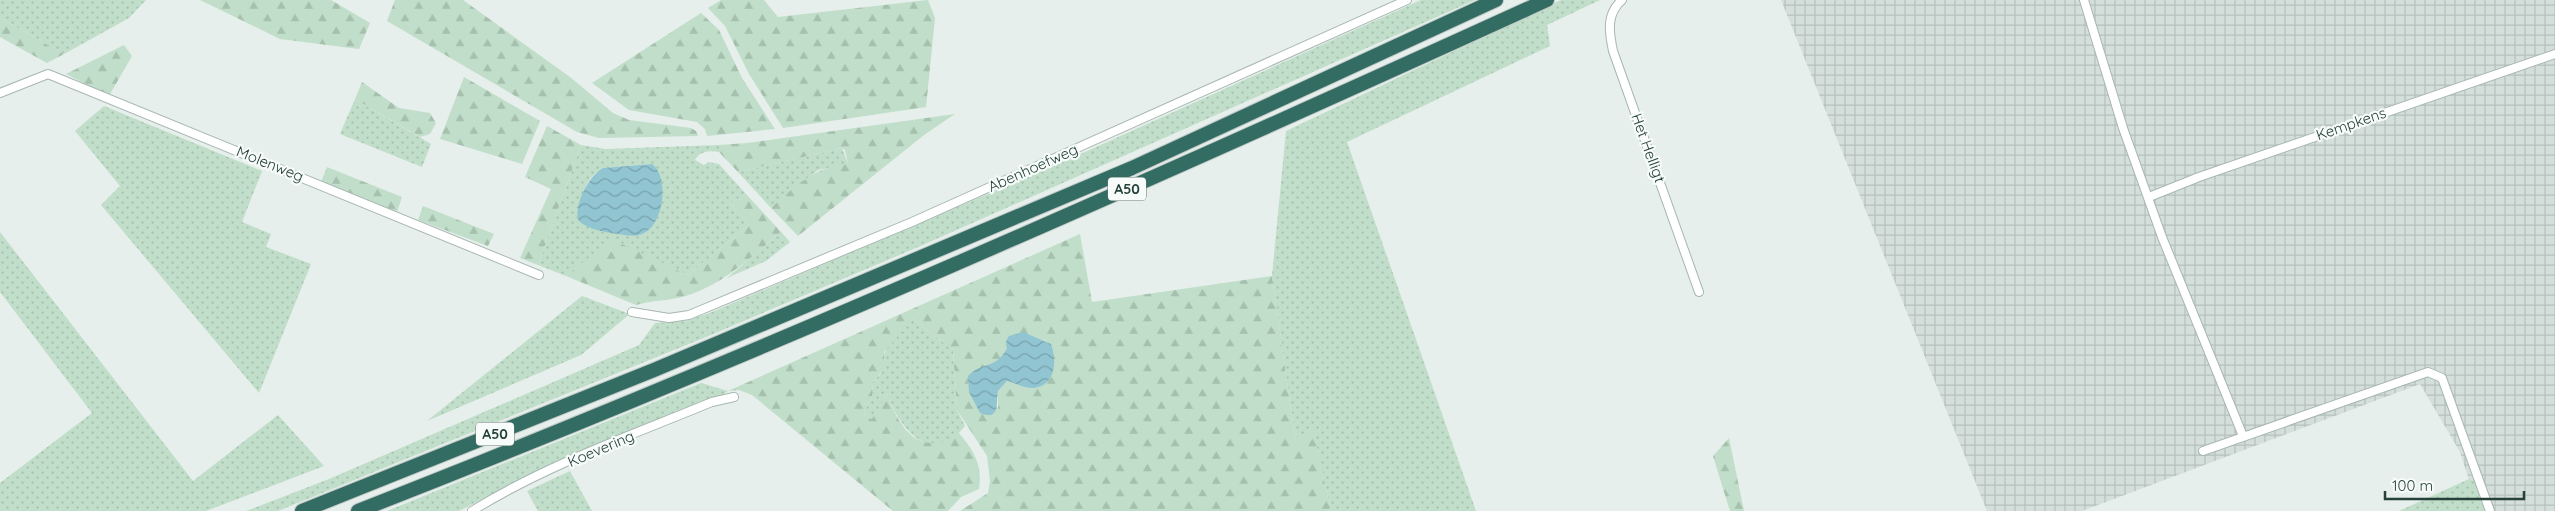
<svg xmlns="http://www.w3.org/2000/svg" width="2555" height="511" viewBox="0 0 2555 511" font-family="Quicksand,sans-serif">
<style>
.industrial{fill:url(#industrial-grid)}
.grass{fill:url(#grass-dots);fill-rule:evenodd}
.forest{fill:url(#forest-firs);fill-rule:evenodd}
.water{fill:url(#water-waves)}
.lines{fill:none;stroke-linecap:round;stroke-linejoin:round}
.street-casing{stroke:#a8b7b2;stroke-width:10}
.highway-casing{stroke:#c2cac8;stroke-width:16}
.street{stroke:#fff;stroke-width:8}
.highway{stroke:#326c62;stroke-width:14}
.labels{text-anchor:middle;stroke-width:4.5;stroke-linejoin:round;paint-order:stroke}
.shield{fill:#f7fbf9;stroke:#647973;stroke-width:1}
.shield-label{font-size:14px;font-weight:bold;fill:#25413a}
.street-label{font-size:15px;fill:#25413a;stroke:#f7fbf9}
</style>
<defs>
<pattern id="industrial-grid" width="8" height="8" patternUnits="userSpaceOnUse" patternTransform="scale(1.25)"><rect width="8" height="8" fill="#d4deda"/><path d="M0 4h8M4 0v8" fill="none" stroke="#b6c0bc"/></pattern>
<pattern id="grass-dots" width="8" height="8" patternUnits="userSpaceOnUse" patternTransform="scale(1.25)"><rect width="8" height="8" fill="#c0dec9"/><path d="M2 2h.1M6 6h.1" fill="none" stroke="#a5c0ad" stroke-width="1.8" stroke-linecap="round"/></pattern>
<pattern id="forest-firs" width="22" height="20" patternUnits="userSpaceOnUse" patternTransform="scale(1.25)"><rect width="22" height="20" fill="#c0dec9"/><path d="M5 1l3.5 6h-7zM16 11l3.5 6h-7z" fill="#a5c0ad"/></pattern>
<pattern id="water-waves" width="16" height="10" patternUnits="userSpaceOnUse" patternTransform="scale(1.25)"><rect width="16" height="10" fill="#91c5d1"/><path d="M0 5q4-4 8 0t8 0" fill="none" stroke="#76a2ab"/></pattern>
</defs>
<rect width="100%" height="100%" fill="#e6efeb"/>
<path class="industrial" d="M1781 0H2555V511H2479L2460 452 2420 384 2082 511H1987Z"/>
<g class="grass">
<path d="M0 0H146L129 18 64 54 0 18Z"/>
<path d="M1421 0H1475L923 245 711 335 278 511H246L329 479 639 345 655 323 686 321 712 312 1063 162Z"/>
<path d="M1561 0H1600L1547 25 1550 46 1347 142 1476 511H1331L1313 431 1295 438 1272 276 1286 131Z"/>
<path d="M355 99 431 144 422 167 340 134Z"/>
<path d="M104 106 262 171 242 222 271 234 266 247 311 264 259 393 101 205 120 186 75 131Z"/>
<path d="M581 145 605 149 719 145V152C710 150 699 151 695 160L704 165 708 162 719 164 746 194 731 203 749 225 688 275 611 240 566 276 538 265ZM652 164 635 236 600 231 577 210C583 194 587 176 603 168Z"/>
<path d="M842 148 848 164 818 170 771 208 738 172Z"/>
<path d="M0 232 193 481 278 415 324 466 206 511H0V483L92 413 0 292Z"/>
<path d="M781 232 790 242 766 261 727 278Z"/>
<path d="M582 296 627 313 632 312 581 355 427 421Z"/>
<path d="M913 319 953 350 957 410 965 426C961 430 956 437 951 440 919 458 896 418 887 394L875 417 872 419 865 415 864 412 872 396 873 381 882 372 883 357 888 345Z"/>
<path d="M701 383 728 391 712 402 554 462 459 511H387Z"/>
<path d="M570 471 592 511H538L527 491Z"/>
<path d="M2469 479 2474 481 2484 511H2399Z"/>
</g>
<g class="forest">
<path d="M200 0H331L370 23 359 49 280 39Z"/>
<path d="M395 0H463L570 77 613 113 629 120 691 128 696 131 698 136 599 138 577 132 387 21Z"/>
<path d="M721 0H764L778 17 928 0 935 18 926 107 783 128 749 74 725 26 708 8Z"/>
<path d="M701 13 719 30 742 78 775 129 707 136 705 129 697 122 629 110 592 83Z"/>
<path d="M0 18 64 54 47 63 0 37Z"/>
<path d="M124 45 132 56 109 96 66 74Z"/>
<path d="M464 77 540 121 522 164 440 139Z"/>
<path d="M362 82 399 108 430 113 436 123 430 134 420 137 355 99Z"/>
<path d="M955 114 924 135 798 236 771 208C793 188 817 165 848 164L845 150 842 148 738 172 719 152V145L747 143Z"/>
<path d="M547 126 581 145 538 265 520 258 551 189 525 177Z"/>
<path d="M327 167 402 197 397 212 321 182Z"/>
<path d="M746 194 781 232C750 258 722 286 682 297 667 301 652 300 636 305L566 276 611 239 688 275 749 225 731 203Z"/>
<path d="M423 206 494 234 488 246 418 220Z"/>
<path d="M1080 234 1092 302 1272 276 1295 438 1313 430 1331 511H960L988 493 990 481 987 456 957 410 953 350 913 319 884 352V369L873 381 872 396 864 412 865 415 872 419 887 394C892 407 899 424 910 434 923 447 947 446 958 432 973 449 983 465 979 489L961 497 948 511H893L752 395 739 390 728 391ZM1033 338 1046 341 1038 387 1027 388 1007 381 998 391V410L982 368 999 362 1007 348Z"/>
<path d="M1729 438 1744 511H1730L1713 456Z"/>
</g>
<g class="water">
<path d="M652 164C670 177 664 226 642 234 633 238 621 234 611 233 600 231 588 229 579 221 572 207 590 174 603 168Z"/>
<path d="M1023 332 1051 344C1057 361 1056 386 1033 388 1024 389 1016 383 1007 381L998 391C996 404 1000 421 980 413L969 392 968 376C982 361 996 370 1007 348L1006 341 1009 336Z"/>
</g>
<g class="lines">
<g class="street-casing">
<g id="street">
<path d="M1622 0C1606 14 1609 32 1613 51L1699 292"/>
<path d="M2084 0 2123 128 2162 237 2243 436"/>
<path d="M0 93 48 74 539 275"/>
<path d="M2149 197 2199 177 2555 54"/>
<path d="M632 312 669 318 689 315 912 222 1407 0"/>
<path d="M2203 451 2428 372 2442 378 2490 511"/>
<path d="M472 511C546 465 632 435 712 402L734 397"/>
</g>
</g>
<g class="highway-casing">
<g id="highway">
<path d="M302 511 654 370 1132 168 1496 0"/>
<path d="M358 511C760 354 1154 179 1547 0"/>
</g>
</g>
<use href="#street" class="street"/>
<use href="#highway" class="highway"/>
</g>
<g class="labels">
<g class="shield">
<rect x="1108" y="177.5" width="38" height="23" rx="4"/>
<rect x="476" y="422.5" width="38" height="23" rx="4"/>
</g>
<g class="shield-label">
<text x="1127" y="194">A50</text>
<text x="495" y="439">A50</text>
</g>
<g class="street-label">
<text transform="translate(2351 124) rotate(-19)" y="5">Kempkens</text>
<text transform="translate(1648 148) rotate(70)" y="5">Het Helligt</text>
<text transform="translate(270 164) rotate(22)" y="5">Molenweg</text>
<text transform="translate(1033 168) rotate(-24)" y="5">Abenhoefweg</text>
<text transform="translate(601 449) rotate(-23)" y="5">Koevering</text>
</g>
</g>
<path d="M2385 491v8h139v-8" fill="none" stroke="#25413a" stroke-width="2.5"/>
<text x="2392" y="491" font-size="15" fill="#25413a" stroke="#f7fbf9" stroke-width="4" paint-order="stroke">100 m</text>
</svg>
